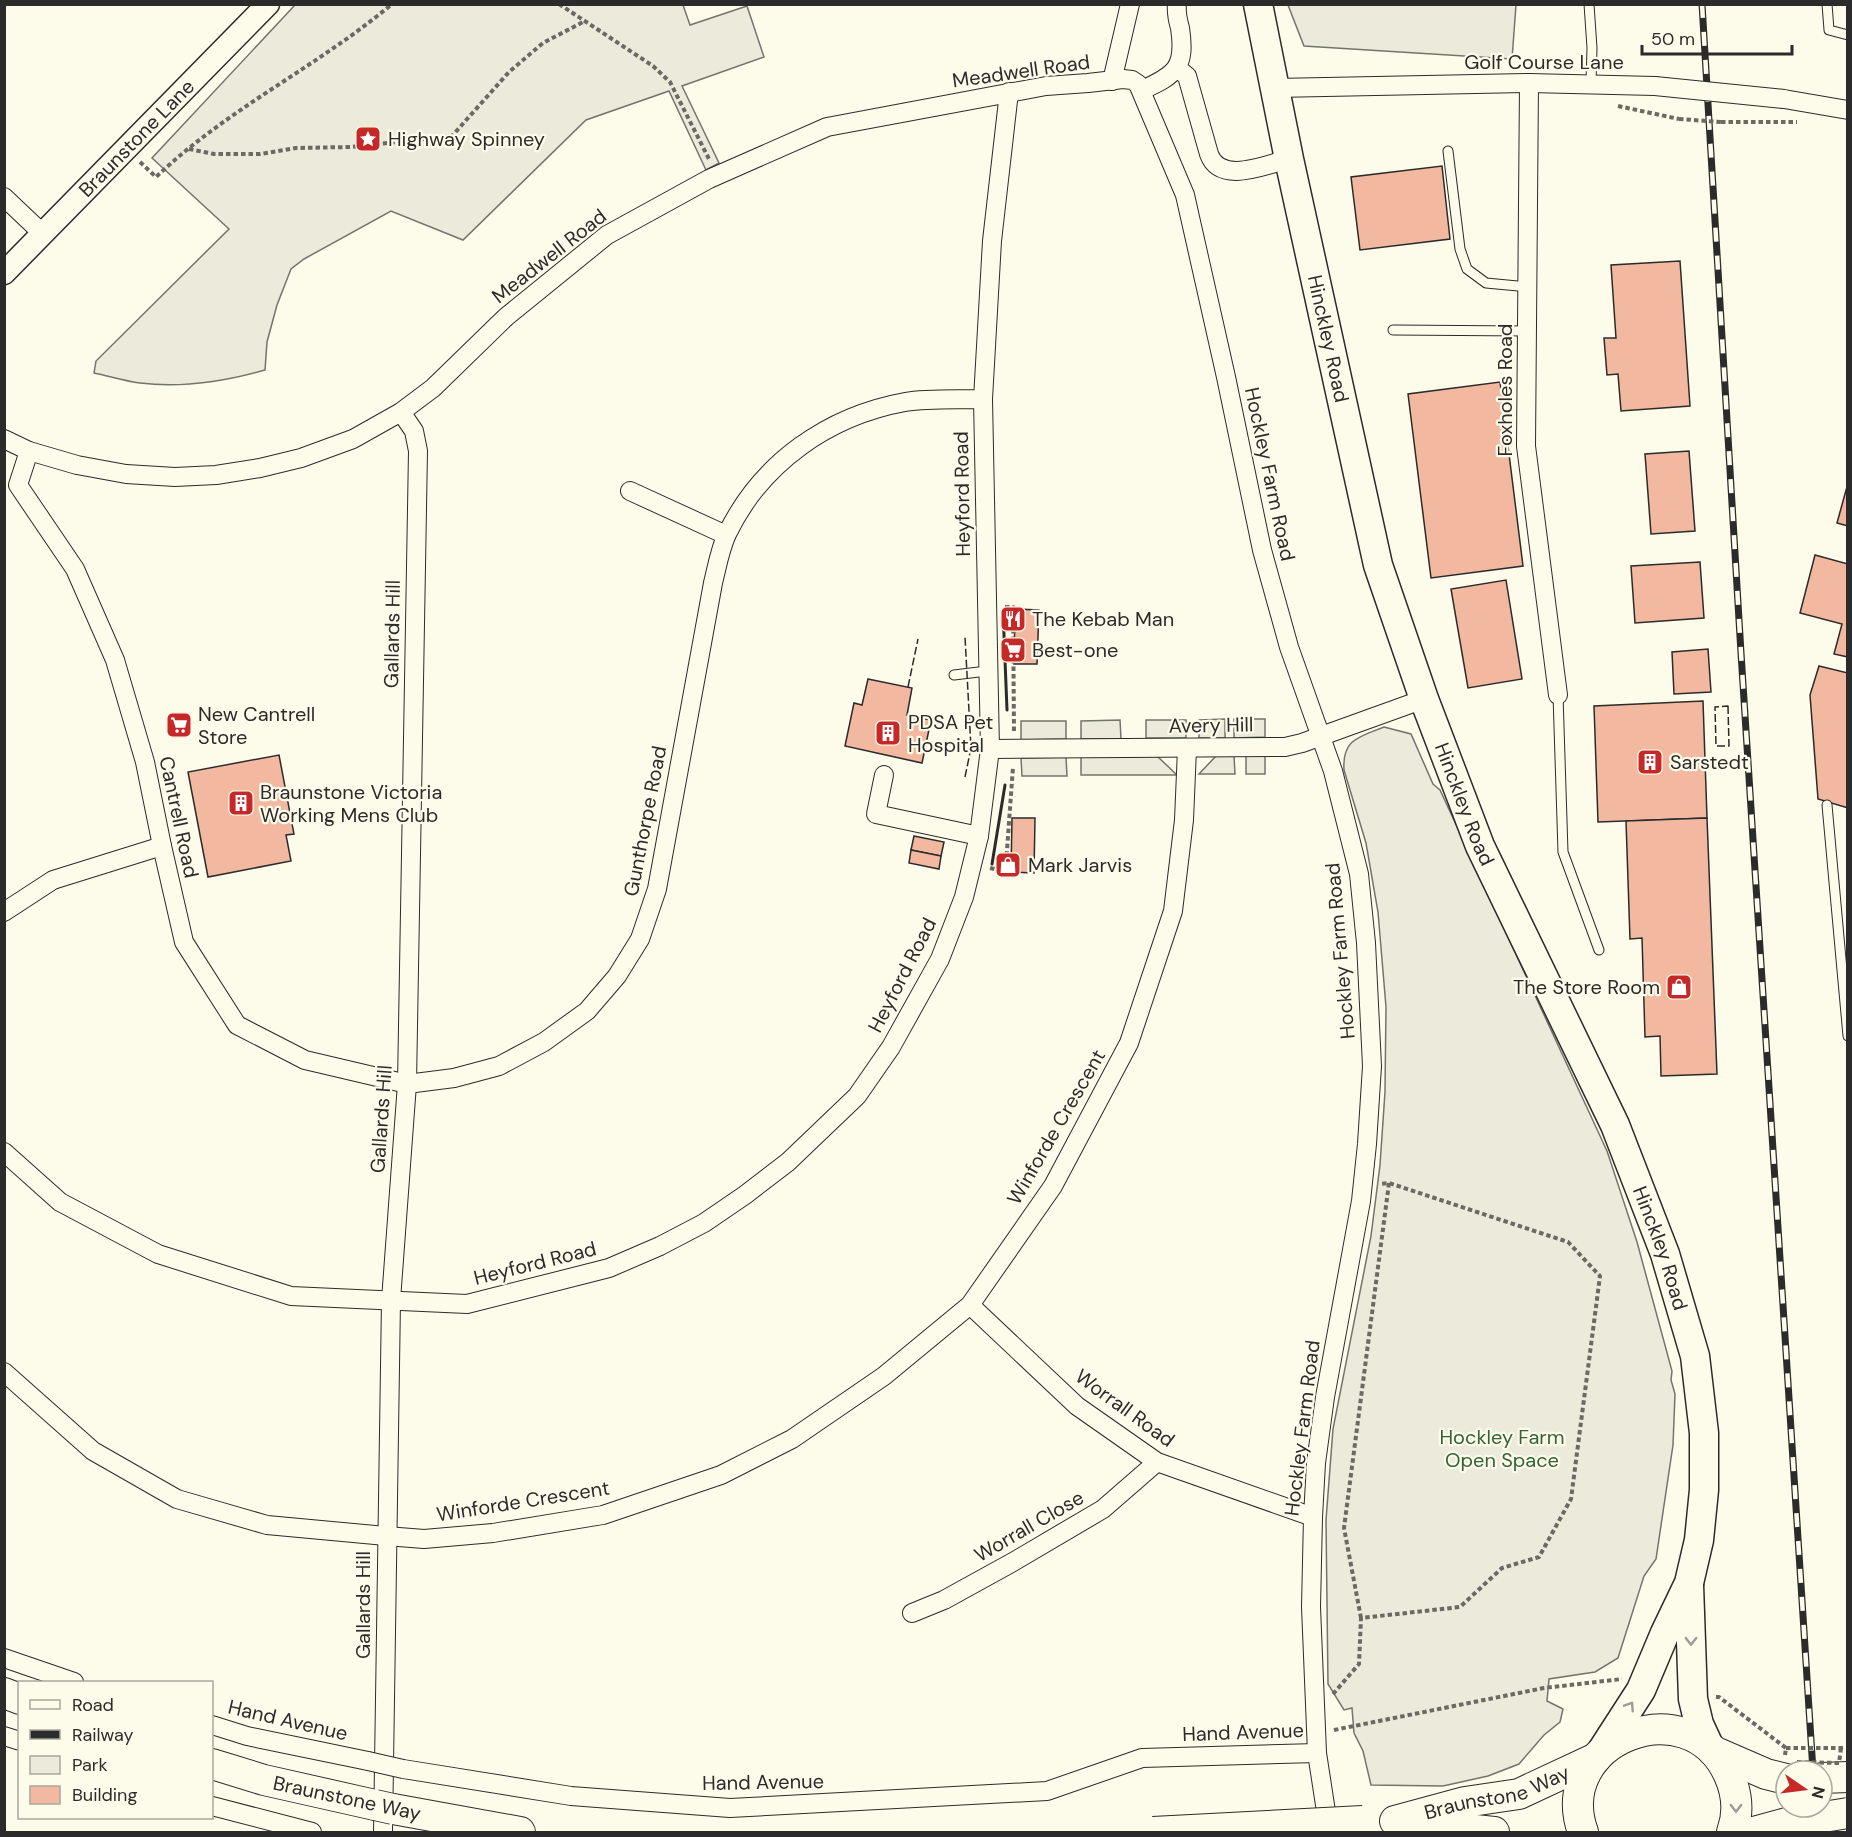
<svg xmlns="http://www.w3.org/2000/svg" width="1852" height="1837" viewBox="0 0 1852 1837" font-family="'DM Sans',sans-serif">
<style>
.green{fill:#ecebdb;stroke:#74746e;stroke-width:1.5}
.building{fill:#f2b8a0;stroke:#2b2b2b;stroke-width:1.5}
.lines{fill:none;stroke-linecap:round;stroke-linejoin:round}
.service-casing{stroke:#2b2b2b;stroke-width:11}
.minor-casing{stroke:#2b2b2b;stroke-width:20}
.tertiary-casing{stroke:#2b2b2b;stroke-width:25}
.primary-casing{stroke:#2b2b2b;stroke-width:31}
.trunk-casing{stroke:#2b2b2b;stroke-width:32}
.path{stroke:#6a6964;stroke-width:4;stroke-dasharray:4.5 3;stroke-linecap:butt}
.service{stroke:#fdfbea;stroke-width:9}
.minor{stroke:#fdfbea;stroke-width:18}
.tertiary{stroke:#fdfbea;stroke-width:22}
.primary{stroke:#fdfbea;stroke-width:28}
.trunk{stroke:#fdfbea;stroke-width:30}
.rail-casing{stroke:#2b2b2b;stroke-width:7}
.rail{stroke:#fdfbea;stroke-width:4.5;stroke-dasharray:14;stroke-linecap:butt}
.minor-bridge-casing{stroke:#2b2b2b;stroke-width:20;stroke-linecap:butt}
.trunk-bridge-casing{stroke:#2b2b2b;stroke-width:32;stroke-linecap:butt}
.path-bridge{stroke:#6a6964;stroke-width:4;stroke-dasharray:4.5 3;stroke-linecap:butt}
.minor-bridge{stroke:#fdfbea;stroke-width:18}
.trunk-bridge{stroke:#fdfbea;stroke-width:30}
.fence{stroke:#2b2b2b;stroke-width:1.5;stroke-dasharray:8 3;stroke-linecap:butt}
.wall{stroke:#2b2b2b;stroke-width:3}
.oneway{stroke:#9e9d94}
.labels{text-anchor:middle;stroke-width:4.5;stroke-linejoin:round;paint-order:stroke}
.street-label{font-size:20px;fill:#2b2b2b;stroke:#fdfbea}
.poi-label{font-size:20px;fill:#2b2b2b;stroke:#fdfbea;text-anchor:start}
.park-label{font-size:20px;fill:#34623c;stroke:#fdfbea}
</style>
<rect width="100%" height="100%" fill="#fdfbea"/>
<g class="green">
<path d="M295 5H683L690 25 747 6 764 57 682 86 719 163 706 170 669 91 586 120 463 240 391 211 304 259 291 269 277 305 267 342 265 370C226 381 180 388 140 383 124 381 109 376 94 373L96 361 229 229 152 158Z"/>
<path d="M1288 5H1516L1512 59 1304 46Z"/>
<path d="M1225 719V738H1199V720Z"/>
<path d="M1234 719H1265V737L1234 738Z"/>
<path d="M1120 720 1121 739H1081V721Z"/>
<rect x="1146" y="720" width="40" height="18"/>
<path d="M1021 721H1066V739L1021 740Z"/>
<path d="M1384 727 1411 734 1433 784 1440 790 1607 1151 1637 1242 1672 1371 1671 1380 1675 1394 1673 1445 1656 1559 1644 1576 1618 1658 1595 1672 1549 1679 1547 1701 1563 1709 1560 1722 1544 1735 1519 1764 1488 1776 1443 1786 1371 1785 1363 1751 1354 1733 1352 1708 1344 1710 1328 1684 1326 1520 1333 1429 1371 1236 1380 1165 1385 1092 1386 1007 1378 912 1366 843 1344 770C1342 739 1359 737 1384 727Z"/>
<rect x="1246" y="755" width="19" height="19"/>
<path d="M1157 756 1177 775H1081V757Z"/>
<path d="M1216 756H1234L1235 774H1199Z"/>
<path d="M1066 757 1067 776H1022L1021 758Z"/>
</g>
<g class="building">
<path d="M1442 166 1450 239 1360 250 1351 177Z"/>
<path d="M1680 261 1690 406 1621 411 1618 374 1607 375 1604 338H1616L1611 265Z"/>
<path d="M1500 382 1523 566 1431 578 1408 394Z"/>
<path d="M1689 451 1695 531 1651 534 1645 454Z"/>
<path d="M1848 483V526L1837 523Z"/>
<path d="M1815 555 1848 564V657L1834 654 1842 624 1800 613Z"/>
<path d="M1700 562 1704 618 1635 623 1631 566Z"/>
<path d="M1506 580 1522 679 1468 688 1451 589Z"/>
<path d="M1015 609 1039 610 1037 664H1014Z"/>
<path d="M1708 649 1711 692 1674 694 1672 652Z"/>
<path d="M1819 666 1848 673V808L1818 799 1810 695Z"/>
<path d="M868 679 912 688 907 715 931 720 922 763 845 746 854 703 862 705Z"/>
<path d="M1703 701 1707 818 1598 822 1594 706Z"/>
<path d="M279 755 294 834 286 835 291 861 208 877 188 772Z"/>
<path d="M1012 818H1035L1034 873 1011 872Z"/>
<path d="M1707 818 1717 1074 1661 1076 1660 1036 1645 1037 1642 938 1630 939 1626 821Z"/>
<path d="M914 836 944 842 941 856 911 850Z"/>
<path d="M911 850 941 856 939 869 909 863Z"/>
</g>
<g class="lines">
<g class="service-casing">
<g id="service">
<path d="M1589 4 1592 48 1591 83"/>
<path d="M1827 4 1829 30 1848 35"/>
<path d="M1448 151 1460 249 1467 269 1486 283 1528 287"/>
<path d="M1393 330 1527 331"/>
<path d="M954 675 987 671"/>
<path d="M1558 695 1563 852 1599 950"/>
<path d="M1827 805 1848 1036"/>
</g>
</g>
<g class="minor-casing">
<g id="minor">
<path d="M1177 68 1187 76 1209 154C1220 185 1265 165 1289 159"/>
<path d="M1112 81 1130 4"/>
<path d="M1529 83 1526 446 1558 695"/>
<path d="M1275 88 1529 83 1655 86"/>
<path d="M1142 90C1176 75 1186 67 1180 28 1178 21 1176 12 1177 4"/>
<path d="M1784 99 1848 110"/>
<path d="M4 197 42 233"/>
<path d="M4 439 29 451 77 465 126 474 175 477 216 475 260 468 301 458 353 439 401 412 433 388 506 317 607 235 709 179 827 127 1046 86 1088 83 1123 79 1132 80 1138 84 1185 195 1226 377 1262 550 1289 647 1333 771 1359 874 1366 943 1372 1066 1367 1144 1361 1201 1325 1397 1316 1463 1313 1517 1311 1607 1317 1753 1329 1831"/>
<path d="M29 451 18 485 75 569 115 660 145 762 162 846 184 942 237 1025 305 1060 407 1084 454 1078 499 1066 544 1042 587 1011 617 976 640 939 657 889 713 583C717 567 720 549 727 534 761 463 828 416 905 402 930 398 958 400 983 399"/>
<path d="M630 491 726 535"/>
<path d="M990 749 1285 747 1302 743 1424 699"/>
<path d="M884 775 876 814 979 836"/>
<path d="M4 912 53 880 162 846"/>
<path d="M4 1152 60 1202 158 1254 291 1296 467 1304 609 1268 660 1246 704 1223 745 1195 788 1162 857 1096 891 1047 940 959 964 897 979 836 990 749 983 399 992 241 1009 92"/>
<path d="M970 1305 1077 1406 1157 1462 1313 1517"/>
<path d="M4 1372 93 1451 177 1499 267 1525 386 1536 424 1539 493 1533 603 1515 721 1475 792 1439 884 1376 970 1305 1053 1186 1129 1043 1173 911 1184 820 1187 749"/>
<path d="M912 1613 944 1600 1013 1562 1103 1509 1157 1462"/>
<path d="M4 1658 74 1682"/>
<path d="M212 1725 247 1736 368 1761"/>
<path d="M4 1736 20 1741"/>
<path d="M403 1769 571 1796 730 1808 1047 1791 1142 1758 1317 1753"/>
<path d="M212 1806 312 1832"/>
<path d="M383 1832 391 1300 407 1084 418 451 414 431 401 412"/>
</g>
</g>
<g class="tertiary-casing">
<g id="tertiary">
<path id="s1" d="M4 273 268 4"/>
</g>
</g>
<g class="primary-casing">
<g id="primary">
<path id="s2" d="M1258 4 1289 159 1378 565 1424 699 1480 846 1615 1125 1665 1254 1695 1356 1704 1433V1490L1699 1540 1689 1583 1665 1633 1641 1690 1599 1755"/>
<path d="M1689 1585 1693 1699 1699 1724 1710 1748"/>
</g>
</g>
<g class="trunk-casing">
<g id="trunk">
<path d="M4 1693 20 1699"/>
<path d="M1713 1751 1766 1774 1786 1779"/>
<path d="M212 1764 264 1780 375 1805"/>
<path d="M1822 1778 1848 1777"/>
<path d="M393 1809 520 1832"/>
<path id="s3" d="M1395 1821 1465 1802 1519 1794 1596 1758"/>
<path d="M1408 1823 1494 1832"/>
<path d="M1583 1832C1550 1741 1689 1685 1729 1775 1737 1793 1739 1813 1732 1832"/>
<path d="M1754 1832 1787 1823"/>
</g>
</g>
<g class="path">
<path d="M559 4 653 66 670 82 710 161"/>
<path d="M1618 106 1679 119"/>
<path d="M1721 122H1797"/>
<path d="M189 149 214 154H260L296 148 350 147 452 136 509 72 543 43 585 21"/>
<path d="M140 162 156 177C227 109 317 67 392 4"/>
<path d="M1005 607H1013L1014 733"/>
<path d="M990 868 1004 871 1006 864 1013 767"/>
<path d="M1361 1618 1344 1528 1389 1183"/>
<path d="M1333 1694 1359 1664 1361 1618 1460 1607 1502 1568 1539 1557 1571 1499 1600 1276 1568 1242 1389 1183 1380 1184"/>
<path d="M1716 1697H1719L1786 1748 1785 1755"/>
<path d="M1334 1730 1544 1688 1622 1679"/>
</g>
<use href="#service" class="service"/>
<use href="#minor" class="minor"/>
<use href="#tertiary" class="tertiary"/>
<use href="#primary" class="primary"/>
<use href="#trunk" class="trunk"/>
<g class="rail-casing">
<g id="rail">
<path d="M1702 4 1741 653 1813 1771"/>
<path d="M1815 1807 1817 1832"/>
</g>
</g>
<use href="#rail" class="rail"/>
<g class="minor-bridge-casing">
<g id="minor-bridge">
<path d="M1655 86 1784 99"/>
<path d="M368 1761 403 1769"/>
</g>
</g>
<g class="trunk-bridge-casing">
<g id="trunk-bridge">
<path d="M375 1805 393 1809"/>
<path d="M1787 1823 1848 1813"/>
<path d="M1153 1832 1363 1821"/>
</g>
</g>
<g class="path-bridge">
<path d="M1679 119 1721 122"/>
<path d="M1786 1748H1848"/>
<path d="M1797 1762 1839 1763 1841 1748"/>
</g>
<use href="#minor-bridge" class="minor-bridge"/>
<use href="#trunk-bridge" class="trunk-bridge"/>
<g class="fence">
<path d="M908 687 918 639"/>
<path d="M1728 706 1729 746H1716L1715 707Z"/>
<path d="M965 777 971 748 965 637"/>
</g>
<g class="wall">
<path d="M1003 610 1007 710"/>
<path d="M992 864 1005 785"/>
</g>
</g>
<defs><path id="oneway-chevron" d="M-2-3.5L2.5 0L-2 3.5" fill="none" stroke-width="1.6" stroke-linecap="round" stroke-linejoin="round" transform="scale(1.5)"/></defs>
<g class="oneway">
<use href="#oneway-chevron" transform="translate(1691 1641) rotate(90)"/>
<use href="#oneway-chevron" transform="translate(1630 1706) rotate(-57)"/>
<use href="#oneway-chevron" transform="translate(1736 1808) rotate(90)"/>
</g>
<defs>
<g id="sight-square" transform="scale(1.35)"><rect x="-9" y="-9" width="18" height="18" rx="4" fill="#c62828" stroke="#fdfbea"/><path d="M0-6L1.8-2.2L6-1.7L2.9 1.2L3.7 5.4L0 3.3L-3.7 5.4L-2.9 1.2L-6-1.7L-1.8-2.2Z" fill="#fff"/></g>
<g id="restaurant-square" transform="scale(1.35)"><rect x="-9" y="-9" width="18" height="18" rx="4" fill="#c62828" stroke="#fdfbea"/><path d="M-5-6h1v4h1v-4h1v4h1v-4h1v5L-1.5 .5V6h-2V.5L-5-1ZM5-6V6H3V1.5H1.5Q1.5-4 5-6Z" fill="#fff"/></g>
<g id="supermarket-square" transform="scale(1.35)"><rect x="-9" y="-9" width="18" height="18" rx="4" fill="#c62828" stroke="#fdfbea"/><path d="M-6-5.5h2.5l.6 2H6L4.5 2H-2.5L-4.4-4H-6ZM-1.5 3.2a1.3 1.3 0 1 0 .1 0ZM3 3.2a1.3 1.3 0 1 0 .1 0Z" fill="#fff"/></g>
<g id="building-square" transform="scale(1.35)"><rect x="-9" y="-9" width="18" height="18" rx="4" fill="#c62828" stroke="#fdfbea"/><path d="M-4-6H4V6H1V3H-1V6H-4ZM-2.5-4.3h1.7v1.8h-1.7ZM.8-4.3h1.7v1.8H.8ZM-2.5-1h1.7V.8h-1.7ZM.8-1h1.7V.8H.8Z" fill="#fff"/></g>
<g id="shop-square" transform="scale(1.35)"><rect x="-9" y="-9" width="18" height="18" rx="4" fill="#c62828" stroke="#fdfbea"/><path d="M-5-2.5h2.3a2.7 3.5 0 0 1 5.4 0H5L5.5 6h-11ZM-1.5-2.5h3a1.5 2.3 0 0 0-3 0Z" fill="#fff"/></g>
</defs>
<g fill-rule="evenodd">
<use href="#sight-square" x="368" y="139"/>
<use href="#restaurant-square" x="1013" y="619"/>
<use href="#supermarket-square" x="1013" y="650"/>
<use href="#supermarket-square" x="179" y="725"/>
<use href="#building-square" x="888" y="733"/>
<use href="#building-square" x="1650" y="762"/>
<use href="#building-square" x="241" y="803"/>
<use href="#shop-square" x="1008" y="865"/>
<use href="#shop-square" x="1679" y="987"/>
</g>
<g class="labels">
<g class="street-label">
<text x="1544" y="69">Golf Course Lane</text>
<text transform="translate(1021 71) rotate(-8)" y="7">Meadwell Road</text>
<text dy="7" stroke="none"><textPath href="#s1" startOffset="189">Braunstone Lane</textPath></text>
<text transform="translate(549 256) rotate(-38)" y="7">Meadwell Road</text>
<text dy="7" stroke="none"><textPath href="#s2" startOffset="342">Hinckley Road</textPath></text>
<text transform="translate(1505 390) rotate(-90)" y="7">Foxholes Road</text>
<text transform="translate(1270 474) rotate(78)" y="7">Hockley Farm Road</text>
<text transform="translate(962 494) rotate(-91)" y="7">Heyford Road</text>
<text transform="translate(392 634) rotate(-89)" y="7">Gallards Hill</text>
<text transform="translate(1211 725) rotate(-1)" y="7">Avery Hill</text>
<text dy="7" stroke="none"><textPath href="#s2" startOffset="828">Hinckley Road</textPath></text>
<text transform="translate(179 817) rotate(78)" y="7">Cantrell Road</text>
<text transform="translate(645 821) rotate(-79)" y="7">Gunthorpe Road</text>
<text transform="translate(1340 951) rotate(-95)" y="7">Hockley Farm Road</text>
<text transform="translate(902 975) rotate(-63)" y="7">Heyford Road</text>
<text transform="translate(381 1119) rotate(-86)" y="7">Gallards Hill</text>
<text transform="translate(1056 1127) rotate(-60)" y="7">Winforde Crescent</text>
<text dy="7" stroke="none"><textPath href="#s2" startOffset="1314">Hinckley Road</textPath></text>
<text transform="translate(535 1263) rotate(-14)" y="7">Heyford Road</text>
<text transform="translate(1125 1408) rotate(36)" y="7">Worrall Road</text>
<text transform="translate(1302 1428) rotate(-83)" y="7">Hockley Farm Road</text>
<text transform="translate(523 1501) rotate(-9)" y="7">Winforde Crescent</text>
<text transform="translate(1029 1526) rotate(-30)" y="7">Worrall Close</text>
<text transform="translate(363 1605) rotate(-90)" y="7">Gallards Hill</text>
<text transform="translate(288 1720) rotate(13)" y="7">Hand Avenue</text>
<text transform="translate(1243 1732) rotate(-2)" y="7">Hand Avenue</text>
<text transform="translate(763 1782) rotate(-1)" y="7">Hand Avenue</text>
<text dy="7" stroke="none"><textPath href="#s3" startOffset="106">Braunstone Way</textPath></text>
<text transform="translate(347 1798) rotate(12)" y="7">Braunstone Way</text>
</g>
<g class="poi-label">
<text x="388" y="146">Highway Spinney</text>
<text x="1032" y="626">The Kebab Man</text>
<text x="1032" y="657">Best-one</text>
<text x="198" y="721">New Cantrell<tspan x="198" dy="23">Store</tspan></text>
<text x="908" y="729">PDSA Pet<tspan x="908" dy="23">Hospital</tspan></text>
<text x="1670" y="769">Sarstedt</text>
<text x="260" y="799">Braunstone Victoria<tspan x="260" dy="23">Working Mens Club</tspan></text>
<text x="1028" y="872">Mark Jarvis</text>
<text x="1660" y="994" text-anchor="end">The Store Room</text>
</g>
<g class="park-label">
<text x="1502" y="1444">Hockley Farm<tspan x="1502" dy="23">Open Space</tspan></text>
</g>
</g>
<rect width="1852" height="1837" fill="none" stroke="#2b2b2b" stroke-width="12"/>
<rect x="18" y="1681" width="195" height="138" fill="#fdfbea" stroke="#a9a89e" stroke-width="1.5"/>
<rect x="30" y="1700" width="30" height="9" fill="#fdfbea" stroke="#a9a89e" stroke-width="1.5"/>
<text x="72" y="1711" font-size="18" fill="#2b2b2b">Road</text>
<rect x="30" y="1730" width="30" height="9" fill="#2b2b2b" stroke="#a9a89e" stroke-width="1.5"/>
<text x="72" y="1741" font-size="18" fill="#2b2b2b">Railway</text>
<rect x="30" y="1756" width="30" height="18" fill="#ecebdb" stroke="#a9a89e" stroke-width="1.5"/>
<text x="72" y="1771" font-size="18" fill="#2b2b2b">Park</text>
<rect x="30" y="1786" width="30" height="18" fill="#f2b8a0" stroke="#a9a89e" stroke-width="1.5"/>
<text x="72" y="1801" font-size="18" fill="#2b2b2b">Building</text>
<g transform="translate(1804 1789) rotate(104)"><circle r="28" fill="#fdfbea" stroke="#a9a89e" stroke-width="1.5"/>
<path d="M0-4.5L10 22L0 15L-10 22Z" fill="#c62828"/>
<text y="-9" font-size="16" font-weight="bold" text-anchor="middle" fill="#2b2b2b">N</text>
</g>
<path d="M1642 45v9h150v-9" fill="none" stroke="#2b2b2b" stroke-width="3"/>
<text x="1651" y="45" font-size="18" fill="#2b2b2b" stroke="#fdfbea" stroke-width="4.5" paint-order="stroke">50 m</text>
</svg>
